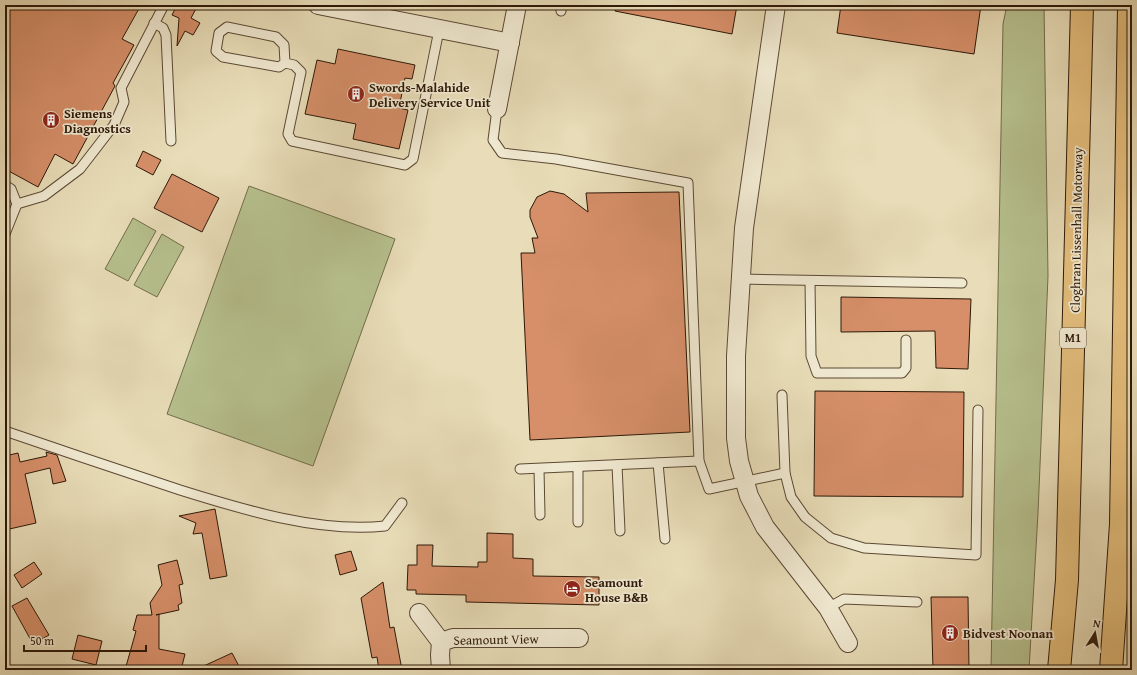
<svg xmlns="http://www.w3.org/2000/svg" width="1137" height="675" viewBox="0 0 1137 675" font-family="'Gentium Book Plus',serif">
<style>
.green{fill:#b6c08e;stroke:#726c4b}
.building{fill:#d68f69;stroke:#2d1808}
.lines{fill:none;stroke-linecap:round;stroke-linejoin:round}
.service-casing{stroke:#5c4934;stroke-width:11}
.minor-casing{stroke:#5c4934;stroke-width:20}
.motorway-casing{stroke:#2d1808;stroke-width:24}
.service{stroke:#f0e9d1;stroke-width:9}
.minor{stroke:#f0e9d1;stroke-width:18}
.motorway{stroke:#e4be7c;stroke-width:22}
.labels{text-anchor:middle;stroke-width:3.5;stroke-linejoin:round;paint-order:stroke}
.shield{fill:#f0e9d1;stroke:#685744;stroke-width:1}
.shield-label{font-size:12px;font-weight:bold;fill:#2d1808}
.poi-label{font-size:13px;font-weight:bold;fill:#2d1808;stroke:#f0e9d1;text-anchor:start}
.street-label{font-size:13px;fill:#2d1808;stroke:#f0e9d1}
</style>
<rect width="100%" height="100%" fill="#e8ddb8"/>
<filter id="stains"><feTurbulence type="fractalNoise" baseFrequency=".005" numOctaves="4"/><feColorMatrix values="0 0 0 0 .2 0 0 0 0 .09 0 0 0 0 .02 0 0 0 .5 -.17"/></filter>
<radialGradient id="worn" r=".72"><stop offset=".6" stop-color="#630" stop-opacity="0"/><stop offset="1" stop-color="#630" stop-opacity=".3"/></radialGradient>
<g class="green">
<path d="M1007 5H1044L1048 276 1038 513 1029 670H991L1003 24Z"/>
<path d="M249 186 395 239 313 466 167 414Z"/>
<path d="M133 218 156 231 128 281 105 269Z"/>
<path d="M162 234 184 247 157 297 134 285Z"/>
</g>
<g class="building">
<path d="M5 5H141L122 39 134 45 113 83 115 86 73 164 55 154 38 187 5 169Z"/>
<path d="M177 5H198L191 18 200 23 193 35 185 31 177 46 179 18 172 15Z"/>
<path d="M616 5H737L732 34 615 11Z"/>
<path d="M841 5H981L974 54 837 33Z"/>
<path d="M338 49 415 65 412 79 405 78 399 108 408 110 399 149 353 139 356 124 305 114 317 60 335 64Z"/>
<path d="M143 151 161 160 153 175 136 166Z"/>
<path d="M172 174 219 198 202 232 154 208Z"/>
<path d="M550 191 564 194 588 212 586 193 679 192 690 432 530 440 521 253H535L532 238H538L530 217V210L537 197Z"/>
<path d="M841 297 971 299 968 369 936 368 935 331 841 332Z"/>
<path d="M815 391 964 392 963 497 814 496Z"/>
<path d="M46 452 57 455 66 481 53 484 50 468 25 474 36 523 5 530V456L18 453 20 462 47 456Z"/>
<path d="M215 509 227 576 210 579 202 533 193 534 196 523 179 516Z"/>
<path d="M487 533 513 534V558L533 559V576L599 577V605L466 602V595L416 594V590H407L408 565H417V545H433L432 566 478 567V562H487Z"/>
<path d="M351 551 357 570 340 575 335 555Z"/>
<path d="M177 560 183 584 179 585 182 603 178 605 179 610 156 615 159 614V649L185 654 181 670H125L136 631 133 630 137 615H152L150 603 162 585 158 565Z"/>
<path d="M34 562 42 574 22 588 14 575Z"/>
<path d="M383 582 390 628 394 627 402 670H379L377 657 372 658 361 598Z"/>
<path d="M931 597H968L969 670H933Z"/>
<path d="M27 598 49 635 33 644 12 606Z"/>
<path d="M78 635 102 641 96 665 72 659Z"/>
<path d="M232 653 241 670H195Z"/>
</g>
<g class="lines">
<g class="service-casing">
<g id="service">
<path d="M561 11 562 5"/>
<path d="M154 23 163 28 166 35 171 141"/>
<path d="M285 63 284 45 276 37 227 27 219 33 216 51 223 57 279 67 285 63 294 65 301 72 288 134 292 141 405 165 413 159 439 30"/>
<path d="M497 109 493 140 502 153 556 159 688 183 699 461 709 489 785 473"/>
<path d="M5 185 11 189 17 204 5 234"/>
<path d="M17 204 44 196 80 169 114 125 124 102 121 88 164 5"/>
<path d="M741 279 962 283"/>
<path d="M810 281 811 356 817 373H902L906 368V340"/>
<path d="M782 395 785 473 791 497 805 517 831 538 864 548 976 555 978 410"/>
<path d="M5 431C63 451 122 471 180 490 244 510 319 533 385 526L402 503"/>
<path d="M658 463 665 539"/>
<path d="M617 465 620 531"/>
<path d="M578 467V522"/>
<path d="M520 469 699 461"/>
<path d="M539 469 540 515"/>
<path d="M828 608 844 599 917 602"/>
</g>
</g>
<g class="minor-casing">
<g id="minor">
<path d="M318 5 510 43"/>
<path d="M776 5 744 228 736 356V438L739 461 749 496 765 527 828 608 848 643"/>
<path d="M497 109 517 5"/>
<path d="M419 613 441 642"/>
<path d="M441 670 440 655 441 642 453 638H579"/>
</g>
</g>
<g class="motorway-casing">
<g id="motorway">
<path d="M1059 670 1067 580 1082 5"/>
<path d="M1111 670 1121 524 1129 5"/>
</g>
</g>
<use href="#service" class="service"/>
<use href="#minor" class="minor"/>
<use href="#motorway" class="motorway"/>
</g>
<defs>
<g id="building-disc" transform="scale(0.9)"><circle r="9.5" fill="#8f2418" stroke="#f0e9d1"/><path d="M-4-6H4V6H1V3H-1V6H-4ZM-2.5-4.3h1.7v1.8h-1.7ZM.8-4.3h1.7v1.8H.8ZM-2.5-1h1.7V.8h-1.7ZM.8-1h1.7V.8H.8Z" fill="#fff"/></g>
<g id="hotel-disc" transform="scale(0.9)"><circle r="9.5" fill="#8f2418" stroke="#f0e9d1"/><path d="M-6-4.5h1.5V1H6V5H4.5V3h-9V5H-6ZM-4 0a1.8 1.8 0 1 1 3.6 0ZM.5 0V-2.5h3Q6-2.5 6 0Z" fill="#fff"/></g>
</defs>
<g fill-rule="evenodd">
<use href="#building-disc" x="356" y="94"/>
<use href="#building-disc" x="51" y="120"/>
<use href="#hotel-disc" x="572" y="589"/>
<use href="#building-disc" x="950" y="633"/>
</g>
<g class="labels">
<rect class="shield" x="1060" y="328" width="26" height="20" rx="3"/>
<g class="shield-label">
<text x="1073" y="342">M1</text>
</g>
<g class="poi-label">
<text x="369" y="92">Swords-Malahide<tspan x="369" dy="15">Delivery Service Unit</tspan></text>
<text x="64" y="118">Siemens<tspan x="64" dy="15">Diagnostics</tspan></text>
<text x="585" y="587">Seamount<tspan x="585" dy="15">House B&amp;B</tspan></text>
<text x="963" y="638">Bidvest Noonan</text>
</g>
<g class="street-label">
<text transform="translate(1076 230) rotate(-89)" y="5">Cloghran Lissenhall Motorway</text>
<text transform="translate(496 639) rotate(-1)" y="5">Seamount View</text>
</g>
</g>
<rect width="1137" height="675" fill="none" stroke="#e8ddb8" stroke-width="20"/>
<rect x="6" y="6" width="1125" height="663" fill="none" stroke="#2d1808" stroke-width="2"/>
<rect x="10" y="10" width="1117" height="655" fill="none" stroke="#2d1808"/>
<g transform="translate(1095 633) rotate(11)" stroke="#f0e9d1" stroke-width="3" paint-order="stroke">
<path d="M0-3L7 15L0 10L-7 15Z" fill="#2d1808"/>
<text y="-6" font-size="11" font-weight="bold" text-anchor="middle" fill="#2d1808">N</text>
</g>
<path d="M24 645v6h122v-6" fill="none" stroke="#2d1808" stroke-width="2"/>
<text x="30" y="645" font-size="12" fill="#2d1808" stroke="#f0e9d1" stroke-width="3" paint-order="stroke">50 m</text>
<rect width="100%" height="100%" filter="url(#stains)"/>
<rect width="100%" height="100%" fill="url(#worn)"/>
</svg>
